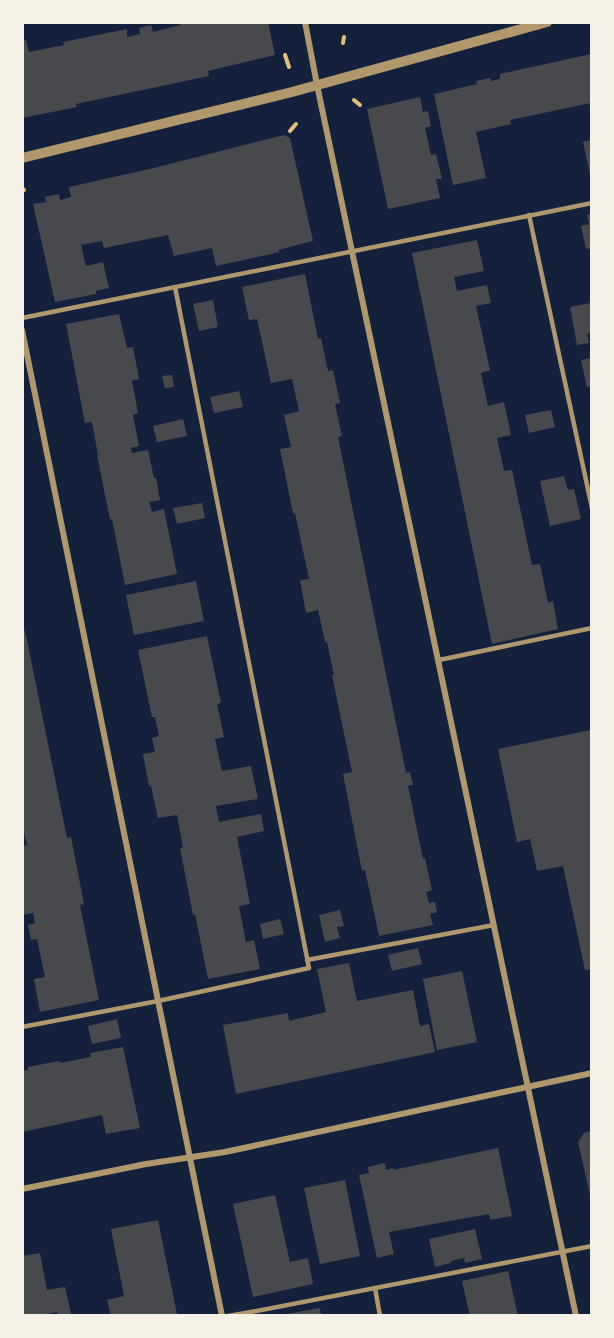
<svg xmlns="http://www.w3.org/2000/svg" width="614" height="1338" viewBox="0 0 614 1338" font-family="'Asap Condensed',sans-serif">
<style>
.building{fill:#48494c}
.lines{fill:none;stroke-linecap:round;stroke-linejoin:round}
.path{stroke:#e5c07b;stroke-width:4}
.service{stroke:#b1986c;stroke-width:4.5}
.minor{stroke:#b1986c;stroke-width:6}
.tertiary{stroke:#b1986c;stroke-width:10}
</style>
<rect width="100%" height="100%" fill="#14213d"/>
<g class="building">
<path d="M180 22H268L275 55 208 71 209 76 76 104 77 107 22 118V41L26 40 29 52 64 45 63 42 127 29V37L140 34 139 28 151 25 153 32 180 25Z"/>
<path d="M591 54V103L510 120 511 124 476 132 486 178 453 185 434 94 477 84 476 81 490 78 491 81 500 79V74Z"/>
<path d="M420 97 423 112 428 111 431 126 425 128 431 155 436 154 442 179H436L440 198 388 209 367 109Z"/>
<path d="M284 135 290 138 313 241 278 250 280 252 216 266 212 248 174 256 168 235 104 248 102 241 81 245 86 266 103 262 109 288 96 291V294L55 302 33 204 46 202 45 197 59 194 60 200 71 197 69 187 154 168Z"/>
<path d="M591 140V179L583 142Z"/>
<path d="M591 214V248L586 249 581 226 589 224 587 215Z"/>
<path d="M477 240 484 271 454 277 457 291 487 285 491 303 476 306 490 370 481 373 488 406 504 402 511 435 497 438 504 471 512 470 532 565 540 564 548 603 553 601 558 629 492 644 412 253Z"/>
<path d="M305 274 318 339 321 338 328 371 333 370 340 403 335 404 342 436 338 437 406 773 410 772 413 785 408 786 423 859 425 858 432 890 426 892 429 903 435 902 437 912 430 914 433 925 379 936 365 870 362 871 343 774 352 772 332 675H334L327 642H325L318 610 306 613 300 580 309 579 295 513H293L280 449 291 447 284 415 299 411 292 379 271 383 257 319 249 320 242 287Z"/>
<path d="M213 300 218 327 199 331 193 304Z"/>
<path d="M591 303V333L587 334 589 343 577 345 570 307Z"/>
<path d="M119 314 127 348 133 347 139 379 132 381 138 413 133 415 139 446 131 448 132 453 148 450 154 478H156L160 500 149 502 152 512 164 509 177 574 125 585 112 519 110 520 97 455H98L92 422 85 423 66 324Z"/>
<path d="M591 358V386L587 387 581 360Z"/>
<path d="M172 375 174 387 165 388 162 376Z"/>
<path d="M239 391 243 407 214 413 210 397Z"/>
<path d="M551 410 555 427 529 433 525 415Z"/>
<path d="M183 419 187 436 157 442 153 426Z"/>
<path d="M564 476 568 490 574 489 581 519 550 526 540 481Z"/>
<path d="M202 503 205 518 177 524 173 508Z"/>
<path d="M196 581 204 621 134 635 126 595Z"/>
<path d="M22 621 27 640 67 838 71 837 84 904 80 905 99 1000 40 1012 34 979 45 977 37 939 31 940 28 925 35 923 33 913 22 915V846L27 845 22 824Z"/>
<path d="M207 636 221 703 217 704 224 737 215 739 222 771 251 766 258 799 216 806 219 822 261 814 264 831 237 837 250 904 239 906 246 942 254 940 260 969 208 979 195 914 193 915 180 848H183L177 815 158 818 151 786H149L143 754 155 752 152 738 159 736 155 717H152L138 650Z"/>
<path d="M591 730V969L585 970 563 866 537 871 530 839 517 842 498 749Z"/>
<path d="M340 910 344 926 337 927 340 938 325 942 319 915Z"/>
<path d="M280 919 284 934 263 939 260 924Z"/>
<path d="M418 948 422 964 392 971 388 955Z"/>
<path d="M349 963 357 1001 413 990 420 1026 429 1024 435 1052 236 1094 223 1025 288 1013 289 1021 326 1012 317 969Z"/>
<path d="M462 971 477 1042 437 1050 423 979Z"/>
<path d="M117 1019 121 1038 92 1044 88 1026Z"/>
<path d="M123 1047 140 1128 106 1134 102 1115 22 1132V1071L28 1070V1067L59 1061 60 1063 91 1057 90 1053Z"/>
<path d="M591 1131V1199L578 1142 584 1133Z"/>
<path d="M498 1148 512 1216 490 1220 489 1214 389 1232 394 1254 377 1258 359 1175 369 1173 368 1167 385 1163 386 1170 393 1168V1170Z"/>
<path d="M345 1180 360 1256 320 1264 304 1188Z"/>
<path d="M275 1195 290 1262 308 1258 313 1284 253 1297 233 1204Z"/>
<path d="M158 1220 177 1314 170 1316H111L107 1300 124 1296 111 1229Z"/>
<path d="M475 1229 482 1259 465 1263 464 1258 451 1261V1263L435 1267 429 1239Z"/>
<path d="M40 1253 47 1290 65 1287 71 1314 58 1316 57 1312 38 1316H22V1256Z"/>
<path d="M508 1271 518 1316H470L462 1281Z"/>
<path d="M320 1308 321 1316H287V1314Z"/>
</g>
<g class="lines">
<g class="path">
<path d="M343 43 344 37"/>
<path d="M285 55 289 67"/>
<path d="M354 100 360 105"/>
<path d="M290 131 296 124"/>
<path d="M22 188 24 190"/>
</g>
<g class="service">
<path d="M529 215 592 508"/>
<path d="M22 318 592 203"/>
<path d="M439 660 592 628"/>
<path d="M307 960 494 925"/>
<path d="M22 1027 158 1001 309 968 175 287"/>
<path d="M375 1288 380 1316"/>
<path d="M228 1316 251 1312 592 1246"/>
</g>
<g class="minor">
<path d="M305 22 317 85 576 1316"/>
<path d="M22 330 222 1316"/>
<path d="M22 1189 146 1164 225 1152 592 1073"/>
</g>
<path class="tertiary" d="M22 158 292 92 547 22"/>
</g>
<rect width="614" height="1338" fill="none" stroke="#f6f1e7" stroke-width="48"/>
</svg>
